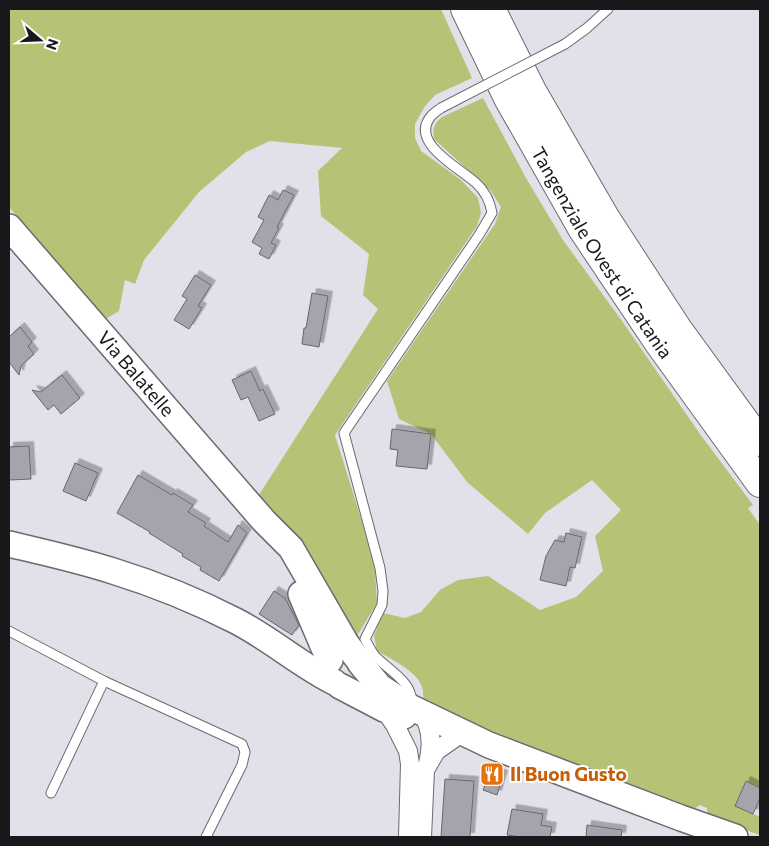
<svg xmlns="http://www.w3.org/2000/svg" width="769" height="846" viewBox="0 0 769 846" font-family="Commissioner,sans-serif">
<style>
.green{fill:#b6c377}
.building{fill:#a5a4ac;stroke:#68666d;filter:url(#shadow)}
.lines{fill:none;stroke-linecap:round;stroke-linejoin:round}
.lane-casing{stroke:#6b6a71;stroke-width:11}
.street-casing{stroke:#6b6a71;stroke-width:20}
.secondary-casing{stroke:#6b6a71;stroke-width:28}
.highway-casing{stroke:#6b6a71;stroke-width:30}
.lane{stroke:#fff;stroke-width:9}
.street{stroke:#fff;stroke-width:18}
.secondary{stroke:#fff;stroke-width:25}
.highway{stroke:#fff;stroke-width:28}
.lane-bridge-casing{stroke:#6b6a71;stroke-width:11;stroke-linecap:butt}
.lane-bridge{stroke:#fff;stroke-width:9}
.labels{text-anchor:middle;stroke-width:4;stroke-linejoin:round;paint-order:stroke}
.street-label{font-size:19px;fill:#19181b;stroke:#fff}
.food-label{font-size:19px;font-weight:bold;fill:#c56008;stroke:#fff;text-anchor:start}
</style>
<defs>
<filter id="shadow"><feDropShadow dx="4.5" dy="-4.5" stdDeviation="0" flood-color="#0004"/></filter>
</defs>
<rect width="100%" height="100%" fill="#e2e0e8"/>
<g class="green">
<path d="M9 9H441L472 78 435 95 425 106 415 124V138L421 151 461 180 478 198 481 213 477 226 335 435 368 541 375 570 377 603 355 639 257 498 378 309 363 295 369 254 321 216 318 171 342 148 270 141 246 152 199 192 144 260 135 284 125 280 119 311 104 320 9 207Z"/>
<path d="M483 98 526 178 563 240 622 321 700 434 753 505 748 508 760 525V788L746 781 735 805 760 817V835L708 817 707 808 700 805 692 810 613 778 423 707C423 701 424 693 422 687 418 672 390 658 377 651L374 636 383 613 405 618 421 612 440 590 458 580 488 576 540 610 576 597 603 571 595 536 621 510 592 480 545 513 528 534 467 482 431 434 399 419 387 381 495 224 501 207 491 191 434 139C433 128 433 125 442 117Z"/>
</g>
<g class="building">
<path d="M283 190 294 195 277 227 279 228 271 243 276 245 269 259 259 254 262 248 252 242 264 220 258 217 269 195 278 200Z"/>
<path d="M195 275 211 285 198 306 202 308 189 329 174 320 187 299 182 296Z"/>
<path d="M312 293 328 296 319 347 302 344 304 328H306Z"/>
<path d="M20 327 32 342 28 346 34 354 21 366 19 375 9 362V337Z"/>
<path d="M251 371 260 391 263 389 275 414 259 421 248 397 241 400 232 380Z"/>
<path d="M62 375 80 398 61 414 54 405 48 410 32 390 41 392Z"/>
<path d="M392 429 431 434 427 469 396 466 398 450 390 449Z"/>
<path d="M29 446 31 479 9 480V447Z"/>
<path d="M75 463 98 473 86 501 63 491Z"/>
<path d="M138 475 172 495 173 493 193 505 188 512 206 523 204 526 228 542 238 525 247 533 219 581 200 570 201 567 182 556 183 554 149 533 150 532 117 513Z"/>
<path d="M566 533 582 537 575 568 570 567 566 586 540 580 546 556 555 540 564 542Z"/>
<path d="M274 591 285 598 299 625 292 635 259 614Z"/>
<path d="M490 771 503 775 497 795 483 790Z"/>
<path d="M445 779 474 781 470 837H441Z"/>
<path d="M746 781 760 788V798L753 814 735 806Z"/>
<path d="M512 809 543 814 541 825 552 827 550 837H521L507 835Z"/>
<path d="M587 825 622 830 621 837H586Z"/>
</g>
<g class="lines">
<g class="lane-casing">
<g id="lane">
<path d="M565 44 587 28 608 9"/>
<path d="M9 631 104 681 242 744 245 752 242 765 206 837"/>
<path d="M411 702C414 683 386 668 375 656 371 651 368 645 365 639L382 605 383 591 380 568 344 433 479 235 492 213C490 201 485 191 476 183 460 168 407 142 432 115 435 112 438 110 441 108"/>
<path d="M51 793 104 681"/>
</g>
</g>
<g class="street-casing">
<g id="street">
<path d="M384 709 395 725 408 751 410 764 408 837"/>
<path d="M421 711C423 716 427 721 428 726 432 737 431 752 428 763"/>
<path d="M422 837 425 770 436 751 456 737"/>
</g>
</g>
<g class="secondary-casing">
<g id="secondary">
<path id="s1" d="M9 227 264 521 291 548 346 643 356 657"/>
<path d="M9 544C43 552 79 560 113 571 155 584 197 601 236 621 271 639 300 665 334 682"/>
<path d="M301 594 324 648 330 660"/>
<path d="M360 663 380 687 410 707 489 745 681 818 735 837"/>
<path d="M340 686 384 709 404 716"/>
</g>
</g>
<g class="highway-casing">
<g id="highway">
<path id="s2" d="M465 9 508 98 583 230 658 342 760 483"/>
<path d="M491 9 532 91 606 219 677 328 760 442"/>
</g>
</g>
<use href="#lane" class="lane"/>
<use href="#street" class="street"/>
<use href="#secondary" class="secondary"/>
<use href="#highway" class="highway"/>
<g class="lane-bridge-casing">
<path id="lane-bridge" d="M441 108 565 44"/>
</g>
<use href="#lane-bridge" class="lane-bridge"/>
</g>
<defs>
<g id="restaurant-square" transform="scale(1.25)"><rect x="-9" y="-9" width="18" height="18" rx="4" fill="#e8710a" stroke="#fff"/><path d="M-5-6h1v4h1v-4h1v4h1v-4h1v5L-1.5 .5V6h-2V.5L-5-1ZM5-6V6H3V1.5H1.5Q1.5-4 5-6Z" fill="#fff"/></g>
</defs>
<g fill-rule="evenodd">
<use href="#restaurant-square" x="492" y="774"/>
</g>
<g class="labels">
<g class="street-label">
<text dy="7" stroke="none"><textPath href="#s2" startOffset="280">Tangenziale Ovest di Catania</textPath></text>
<text dy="7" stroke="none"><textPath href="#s1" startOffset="194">Via Balatelle</textPath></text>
</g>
<g class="food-label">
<text x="510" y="781">Il Buon Gusto</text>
</g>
</g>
<rect width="769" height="846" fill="none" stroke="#19181b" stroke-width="20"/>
<g transform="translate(40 40) rotate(109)" stroke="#ffffff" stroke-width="4" paint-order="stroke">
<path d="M0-4L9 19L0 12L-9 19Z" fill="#19181b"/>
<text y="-8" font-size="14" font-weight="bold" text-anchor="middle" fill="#19181b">N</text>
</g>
</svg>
